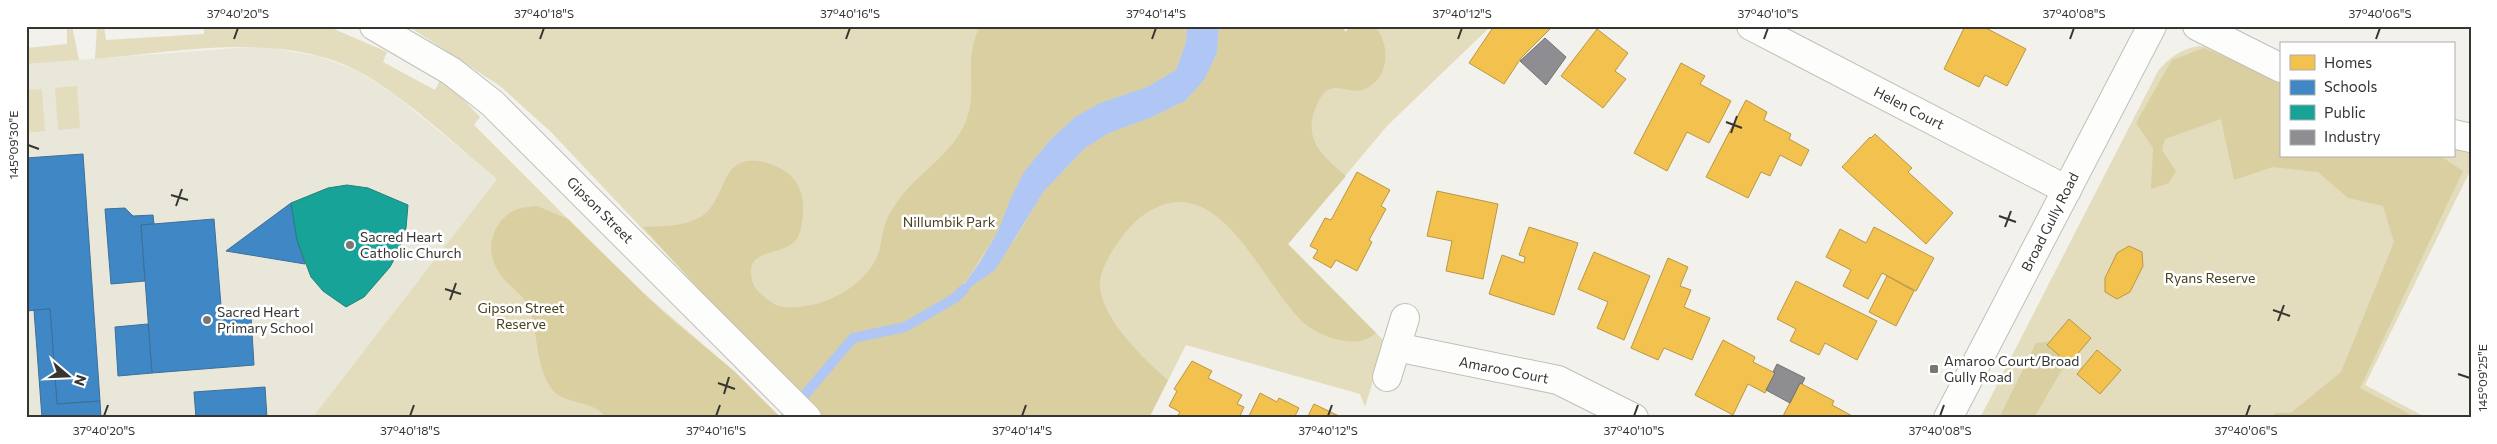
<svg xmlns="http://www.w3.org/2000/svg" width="2497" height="444" viewBox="0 0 2497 444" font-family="Commissioner,sans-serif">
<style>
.built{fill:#e9e7da}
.green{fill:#e3dcbd}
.forest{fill:#dacfa0}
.water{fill:#b0c6f4}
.homes{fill:#f2c14e;stroke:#ba9745}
.schools{fill:#3f88c5;stroke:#3c6f99}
.public{fill:#17a398;stroke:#208279}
.industry{fill:#8d8d92;stroke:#737375}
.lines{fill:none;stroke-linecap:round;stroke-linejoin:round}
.stream{stroke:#b0c6f4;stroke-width:10}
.street-casing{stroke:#c0c0bb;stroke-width:30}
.secondary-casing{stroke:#c0c0bb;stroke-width:30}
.street{stroke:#fdfdfc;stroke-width:28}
.secondary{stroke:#fdfdfc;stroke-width:28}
.ticks{fill:none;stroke:#363531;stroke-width:2}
.poi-dot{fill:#787772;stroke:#fff;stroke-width:2}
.labels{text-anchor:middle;stroke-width:5;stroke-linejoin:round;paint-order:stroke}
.street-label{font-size:14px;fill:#363531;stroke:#fff}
.park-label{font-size:14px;fill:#49411d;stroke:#fff}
.poi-label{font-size:14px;fill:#363531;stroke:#fff;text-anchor:start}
.neatline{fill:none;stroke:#363531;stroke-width:2}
.ticks-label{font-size:12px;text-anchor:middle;fill:#363531}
</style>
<rect width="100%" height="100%" fill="#f2f1eb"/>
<path class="built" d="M261 46 317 56 356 70 395 95 497 179 312 418H26V64Z"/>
<g class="green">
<path d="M67 26H72L79 60 26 64V48L67 44Z"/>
<path d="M97 26H104L106 40 204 34V26H327L387 52 383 62 435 90 440 80 457 93 480 117 474 125 634 285 734 371 781 418H312L497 179C454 144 405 96 356 70 280 31 178 52 95 59Z"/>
<path d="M408 26H1343L1345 32 1352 26H1491L1387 126 1288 244 1385 342 1365 407 1360 394 1186 345 1149 418H821L551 132 500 86Z"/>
<path d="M2199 46 2212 47 2281 79V156H2453V145L2471 150V169L2365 385 2427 418H1980L2158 71C2170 57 2181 49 2199 46Z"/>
<path d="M77 86 80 128 58 130 55 88Z"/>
<path d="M42 89 45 131 26 133V90Z"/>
</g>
<g class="forest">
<path d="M980 26H1187L1186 42 1176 70 1147 87 1100 103 1075 117 1050 140 1024 172 1010 200 997 233 956 297 1015 239 1044 191 1085 148 1109 133 1150 118 1185 101 1204 80 1217 53 1219 26H1343L1345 32 1352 26 1375 27C1392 46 1389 82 1361 90 1350 93 1338 84 1328 90 1321 94 1318 102 1315 109 1303 140 1324 157 1346 176L1288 244 1376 333C1365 342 1354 343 1341 340 1328 338 1313 331 1304 323 1261 284 1219 164 1145 214 1127 226 1107 255 1101 275 1092 311 1144 359 1168 380L1149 418H821L721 314 643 227C662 226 685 227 702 216 729 198 718 150 767 163 793 170 805 188 803 215 802 223 801 234 796 240 781 258 744 246 752 280 754 290 766 299 774 304 786 310 799 307 811 305 837 300 869 280 878 254 881 247 881 239 883 232 886 217 895 204 904 193 926 167 958 149 968 115 977 83 963 61 980 26Z"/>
<path d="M2204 48 2281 81V156H2440L2463 171 2360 388 2417 418H2269L2276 413H2291L2341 372 2394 242 2383 206 2348 198 2318 172 2273 167 2234 180 2221 119 2165 139 2162 150 2176 171 2169 183 2151 189 2153 148 2136 123 2172 60Z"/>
<path d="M537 206 568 219 664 313 734 371 781 418H606C595 399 563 406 551 388 536 366 538 335 530 310 524 293 505 285 497 269 484 247 494 218 518 209 524 207 531 207 537 206Z"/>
<path d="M2061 340 2063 368 2034 418H1999L2036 343Z"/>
</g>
<path class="water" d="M1187 26H1219L1217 53 1204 80 1185 101 1150 118 1109 133 1085 148 1044 191 995 270 955 298 980 262 997 233 1010 200 1024 172 1050 140 1075 117 1100 103 1147 87 1176 70 1186 42Z"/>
<g class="homes">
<path d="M1494 26H1553L1521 58 1504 84 1469 63Z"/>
<path d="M1965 26H1982L2026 49 2007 86 1985 75 1979 87 1944 69Z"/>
<path d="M1597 29 1628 53 1615 71 1626 79 1603 108 1561 76Z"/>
<path d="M1681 63 1705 76 1700 84 1731 101 1709 143 1687 132 1667 171 1634 153Z"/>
<path d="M1746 100 1767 112 1764 120 1791 134 1789 139 1809 150 1801 166 1780 155 1770 176 1761 172 1748 198 1706 177Z"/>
<path d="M1875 134 1912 168 1908 172 1953 213 1926 244 1842 167 1870 137 1871 138Z"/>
<path d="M1357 172 1390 190 1381 206 1386 209 1369 240 1372 242 1357 271 1336 260 1331 268 1313 258 1318 250 1310 246 1325 218 1331 220Z"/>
<path d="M1437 191 1498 204 1483 279 1446 271 1452 241 1427 236Z"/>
<path d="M1529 227 1578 243 1554 315 1489 294 1502 255 1524 263 1525 257 1519 255Z"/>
<path d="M1874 227 1934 258 1916 291 1882 273 1868 299 1843 286 1851 270 1826 257 1840 229 1866 243Z"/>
<path d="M2129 246 2142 252 2143 266 2130 292 2117 299 2105 292V278L2117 253Z"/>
<path d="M1594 252 1650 276 1624 340 1597 328 1608 302 1578 289Z"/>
<path d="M1668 258 1688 267 1680 286 1691 290 1684 307 1710 318 1692 360 1664 348 1658 360 1631 348Z"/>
<path d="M1887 276 1914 291 1896 326 1869 312Z"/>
<path d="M1796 281 1877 321 1857 360 1825 343 1819 355 1790 341 1796 329 1777 319Z"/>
<path d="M2069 319 2091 338 2069 364 2047 345Z"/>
<path d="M1723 340 1755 357 1753 362 1775 373 1765 393 1748 384 1733 415 1695 395Z"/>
<path d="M2097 350 2121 370 2100 394 2077 374Z"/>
<path d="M1192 361 1212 371 1208 378 1242 395 1237 404 1244 407 1239 418H1183L1178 415 1180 412 1169 406 1177 391 1174 389Z"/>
<path d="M1800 383 1834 401 1832 405 1856 418H1782Z"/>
<path d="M1260 393 1277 402 1279 398 1299 408 1294 418H1248Z"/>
<path d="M1314 404 1343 418H1307Z"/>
</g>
<g class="schools">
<path d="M83 154 100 401 57 404 50 309 26 311V158Z"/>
<path d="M291 203 297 240 305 264 226 251Z"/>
<path d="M125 208 133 216 153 215 154 224 141 225 145 281 111 284 105 209Z"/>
<path d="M214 219 222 318 251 316 254 365 152 373 141 225Z"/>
<path d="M50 309 57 404 100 401 101 418H42L34 310Z"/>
<path d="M148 324 152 373 118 376 115 327Z"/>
<path d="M265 387 267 418H196L194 392Z"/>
</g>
<path class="public" d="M347 185 368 188 408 205 406 228 399 250 390 267 364 297 346 307 323 291 311 277 297 240 291 203 328 188Z"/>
<g class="industry">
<path d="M1545 38 1566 57 1546 85 1520 61Z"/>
<path d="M1777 364 1805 378 1802 384 1800 383 1790 403 1766 390 1775 373 1773 372Z"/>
</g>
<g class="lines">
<path class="stream" d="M785 418 853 338 905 327 955 298 964 289"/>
<g class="street-casing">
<g id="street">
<path d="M1751 26 2067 190"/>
<path d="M2197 26 2281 68"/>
<path d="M2453 134 2471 138"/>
<path d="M1396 347 1558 380 1634 418"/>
<path d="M1387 377 1405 318"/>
</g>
</g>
<g class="secondary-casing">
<g id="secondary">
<path d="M374 26 451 71 492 103 807 418"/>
<path d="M1948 418 2152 26"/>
</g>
</g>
<use href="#street" class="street"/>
<use href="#secondary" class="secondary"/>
</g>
<path class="ticks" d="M234 39 238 28M540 39 544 28M846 39 850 28M1152 39 1156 28M1458 39 1462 28M1764 39 1768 28M2070 39 2074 28M2376 39 2380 28M1726 122 1742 128M1731 133 1737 116M28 145 39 149M171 195 188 200M176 206 182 189M1999 216 2016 222M2005 227 2011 211M445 289 461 294M450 300 456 283M2273 310 2290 316M2278 321 2284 305M2458 374 2470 378M718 383 735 389M724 394 729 377M104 416 108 405M410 416 414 405M716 416 720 405M1022 416 1026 405M1328 416 1332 405M1634 416 1638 405M1940 416 1944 405M2246 416 2250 405"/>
<g class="poi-dot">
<circle cx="350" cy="245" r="5"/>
<circle cx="207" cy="320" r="5"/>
<rect x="1929" y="364" width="10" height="10" rx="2.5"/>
</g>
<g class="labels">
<g class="street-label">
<text transform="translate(1909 108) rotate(27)" y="5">Helen Court</text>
<text transform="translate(600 210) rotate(45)" y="5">Gipson Street</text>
<text transform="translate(2050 222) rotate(-63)" y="5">Broad Gully Road</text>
<text transform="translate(1504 370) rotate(11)" y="5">Amaroo Court</text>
</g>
<g class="park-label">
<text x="949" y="227">Nillumbik Park</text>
<text x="2210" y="283">Ryans Reserve</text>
<text x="521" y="313">Gipson Street<tspan x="521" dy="16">Reserve</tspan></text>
</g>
<g class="poi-label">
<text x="360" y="242">Sacred Heart<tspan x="360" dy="16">Catholic Church</tspan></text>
<text x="217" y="317">Sacred Heart<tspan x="217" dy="16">Primary School</tspan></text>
<text x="1944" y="366">Amaroo Court/Broad<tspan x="1944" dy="16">Gully Road</tspan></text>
</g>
</g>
<rect width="2497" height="444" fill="none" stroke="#ffffff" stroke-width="55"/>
<rect x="2280" y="42" width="175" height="115" fill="#ffffff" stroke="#afaead"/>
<rect x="2290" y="55" width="25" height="15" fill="#f2c14e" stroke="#afaead"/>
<text x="2324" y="68" font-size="15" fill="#363531">Homes</text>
<rect x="2290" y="80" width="25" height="15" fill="#3f88c5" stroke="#afaead"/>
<text x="2324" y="92" font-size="15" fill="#363531">Schools</text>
<rect x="2290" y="105" width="25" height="15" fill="#17a398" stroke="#afaead"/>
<text x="2324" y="118" font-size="15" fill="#363531">Public</text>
<rect x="2290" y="130" width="25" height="15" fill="#8d8d92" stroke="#afaead"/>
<text x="2324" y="142" font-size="15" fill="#363531">Industry</text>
<g transform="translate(68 376) rotate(109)" stroke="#ffffff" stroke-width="4" paint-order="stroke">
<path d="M0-4L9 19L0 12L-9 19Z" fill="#363531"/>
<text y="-8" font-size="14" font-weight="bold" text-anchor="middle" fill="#363531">N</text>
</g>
<rect x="28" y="28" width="2442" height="388" class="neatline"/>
<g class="ticks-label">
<text x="238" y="18">37°40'20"S</text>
<text x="544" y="18">37°40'18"S</text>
<text x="850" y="18">37°40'16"S</text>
<text x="1156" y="18">37°40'14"S</text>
<text x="1462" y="18">37°40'12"S</text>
<text x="1768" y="18">37°40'10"S</text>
<text x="2074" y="18">37°40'08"S</text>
<text x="2380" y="18">37°40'06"S</text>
<text transform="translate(14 145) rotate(-90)" y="4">145°09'30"E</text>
<text transform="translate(2483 378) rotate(-90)" y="4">145°09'25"E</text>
<text x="104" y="435">37°40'20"S</text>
<text x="410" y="435">37°40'18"S</text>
<text x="716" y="435">37°40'16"S</text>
<text x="1022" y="435">37°40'14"S</text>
<text x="1328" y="435">37°40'12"S</text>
<text x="1634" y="435">37°40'10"S</text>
<text x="1940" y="435">37°40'08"S</text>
<text x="2246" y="435">37°40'06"S</text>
</g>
</svg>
